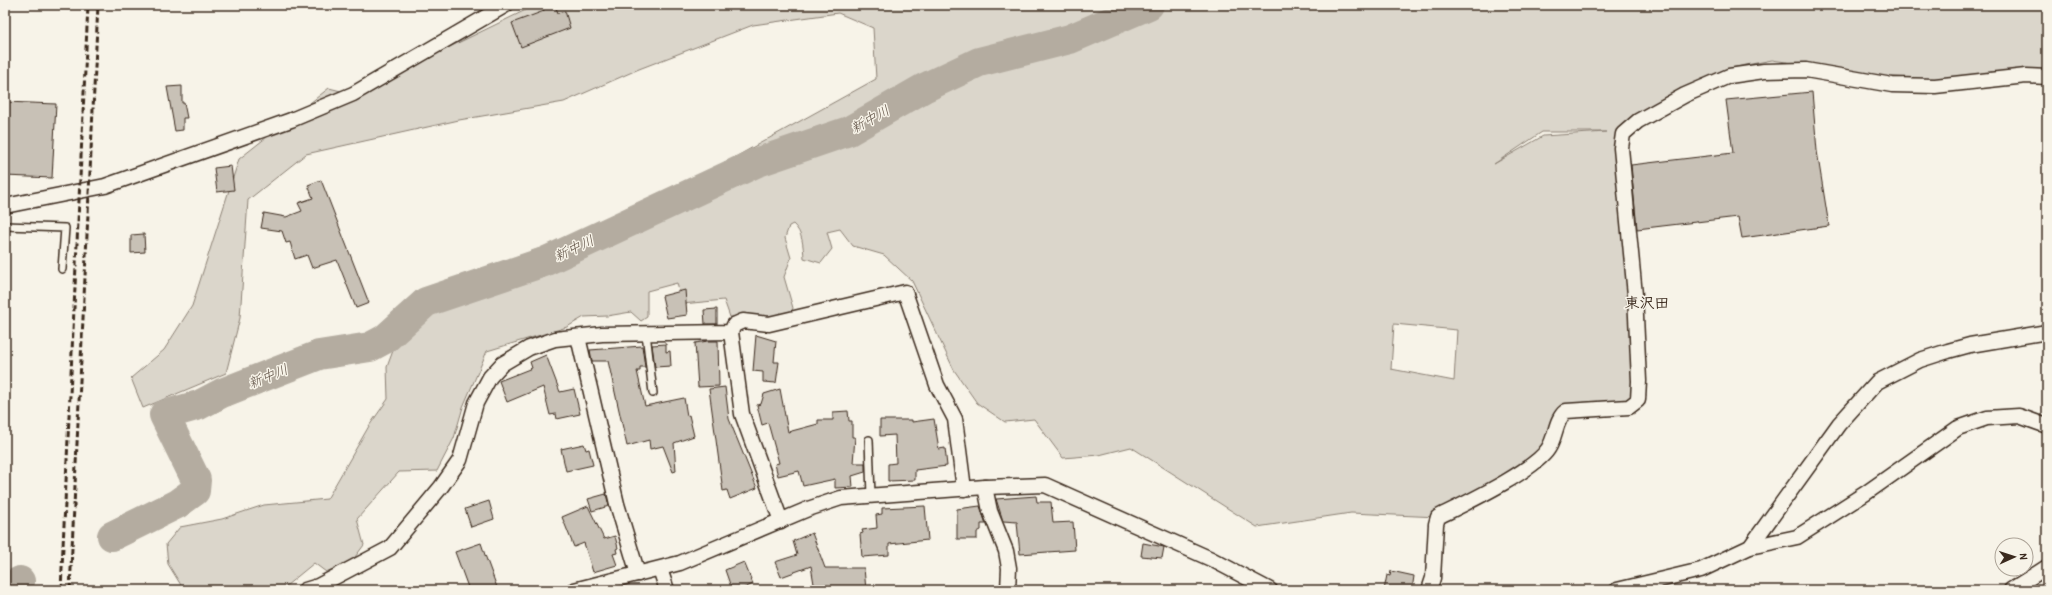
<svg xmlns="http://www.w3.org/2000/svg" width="2052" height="595" viewBox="0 0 2052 595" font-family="'Patrick Hand','Klee One',sans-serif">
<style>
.green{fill:#dbd6cb;stroke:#8b8074;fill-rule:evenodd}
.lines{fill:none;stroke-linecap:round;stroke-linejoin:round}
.river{stroke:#b4aca0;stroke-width:30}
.building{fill:#c8c1b6;stroke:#3b2a1e}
.lane-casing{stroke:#3b2a1e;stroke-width:10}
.street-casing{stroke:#3b2a1e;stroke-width:17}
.lane{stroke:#f7f3e8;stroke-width:7}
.street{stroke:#f7f3e8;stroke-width:14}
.rail{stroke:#3b2a1e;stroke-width:3;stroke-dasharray:6 3;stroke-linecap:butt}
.labels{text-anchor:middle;stroke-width:3;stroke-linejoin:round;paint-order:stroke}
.water-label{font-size:14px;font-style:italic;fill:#5f5145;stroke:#f7f3e8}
.quarter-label{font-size:15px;font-weight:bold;fill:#3b2a1e;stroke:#f7f3e8}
</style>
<rect width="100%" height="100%" fill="#f7f3e8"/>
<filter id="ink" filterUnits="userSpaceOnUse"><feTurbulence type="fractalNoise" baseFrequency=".025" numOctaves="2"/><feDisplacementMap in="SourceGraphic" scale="8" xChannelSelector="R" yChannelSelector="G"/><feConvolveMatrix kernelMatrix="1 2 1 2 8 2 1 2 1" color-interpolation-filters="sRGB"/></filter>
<g filter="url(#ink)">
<path class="green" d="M536 5H2047V77L1892 85 1865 73 1772 60 1731 68 1661 100 1618 131 1638 400 1568 416 1548 449 1438 517 1351 513 1257 527 1131 447 1099 455 1063 458 1034 419 1005 422 977 403 954 370 912 281 884 255 853 246 840 229 827 232 832 249 821 263 804 258C803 245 803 233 793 224L789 226 785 238 791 258 784 277 793 308 787 322 745 316 730 317 724 300 682 304 677 283 647 291V317L641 321 631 312 607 316 584 317 567 327 487 351 463 407 454 438 437 471 399 472 357 519 364 545 352 561 326 572 314 563 281 590H184L168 564 166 544 180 527 222 519 264 505 327 499 369 426 388 399 387 367 402 326 420 301 464 277 636 212 876 79 873 28 838 13 753 25 639 69 564 102 459 120 306 154 248 200 240 318 226 373 143 408 131 378 164 350 192 306 239 159 329 88 353 94ZM1542 132H1606L1543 136 1494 164ZM1394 324 1457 330 1454 381 1391 369Z"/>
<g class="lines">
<g class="river">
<path d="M112 536 177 504 195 491 196 480 164 415 199 405 222 393 319 355 370 347 385 339 426 302 544 262 758 162 849 131 924 88 979 62 1070 39 1149 5"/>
<path d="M5 588 20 581"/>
</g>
</g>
<g class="building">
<path d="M555 5 558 13 565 11 570 28 521 47 512 23 544 11 543 9Z"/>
<path d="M182 86V103H184L187 118H183V130L175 131 167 87Z"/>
<path d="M1812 92 1817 151 1829 226 1742 238 1738 217 1637 229 1631 165 1733 153 1726 100Z"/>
<path d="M5 102 56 104 52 178 5 176Z"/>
<path d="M231 166 234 190 217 192 214 168Z"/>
<path d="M321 180 369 303 356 308 337 260 312 268 307 255 295 259 290 242 286 243 282 231 261 228 264 213 286 217 302 211 298 203 313 198 308 185Z"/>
<path d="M144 234 145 252 131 253V235Z"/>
<path d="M685 290 687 315 667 318 662 296Z"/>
<path d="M717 309V324H705L704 310Z"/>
<path d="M756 335 776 341 774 362H779L776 383 763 382V372L753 371Z"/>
<path d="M708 341H718L719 386 698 387 695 343Z"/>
<path d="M666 344V352L670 351 671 366 655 367 652 345Z"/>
<path d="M642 346 645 367H640V371H637L645 406 684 398 687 416 689 415 694 436 674 443 676 471 673 472 663 446 650 449 649 440 627 446 608 361H592L590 350Z"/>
<path d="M546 355 560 392 574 389 580 414 557 419 556 414 550 415 543 387 507 402 499 381 532 368 530 362Z"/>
<path d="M725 387 729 419 757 488 730 499 727 490 723 491 709 389Z"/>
<path d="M780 389 788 432 818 424V420H833V412L848 411 849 421H852V437H855L853 463H865V472L852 476 853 487 835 488V479L803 486 799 471 778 476 775 464 779 463 768 423 762 425 757 405 761 404 764 394Z"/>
<path d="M934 419 939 449 945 448 947 466 915 470V480L888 481V464L896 463 895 435 880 436V420H912V422Z"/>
<path d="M584 444 586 450 589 449 593 465 566 471 561 449Z"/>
<path d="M606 494 609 506 592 511 588 499Z"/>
<path d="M1036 496 1037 502H1051L1053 523 1073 522 1075 550 1020 554 1017 522 1003 521 996 499Z"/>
<path d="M489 501 494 519 471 527 465 509Z"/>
<path d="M588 506 604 539 615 536 618 548 616 549 617 553 613 554 617 565 593 572 584 543 574 547 562 517Z"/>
<path d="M925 506 928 540 889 544V555L862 557 860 534 863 533 862 530 877 528 876 515 882 514V508Z"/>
<path d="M980 506 986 524H981V530L977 532V539H957V509Z"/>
<path d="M812 533 825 568H864L866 590H815L811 566 781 577 775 562 797 555 793 541Z"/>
<path d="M481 543 485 555 498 590H469L455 552Z"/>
<path d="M1143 543 1164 547 1162 558 1141 556Z"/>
<path d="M744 562 753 584 740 590H732L725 570Z"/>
<path d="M1391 571 1414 576 1412 590H1384L1387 575 1390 576Z"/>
</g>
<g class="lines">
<g class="lane-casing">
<g id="lane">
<path d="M5 226 65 228 62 269"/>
<path d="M646 333 653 393"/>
<path d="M869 440 871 496"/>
</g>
</g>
<g class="street-casing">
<g id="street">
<path d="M5 206 105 186 291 120 353 94 506 5"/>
<path d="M731 332 742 414 781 521"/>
<path d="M578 337 617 504 638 574"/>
<path d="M985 487 990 511 1006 551 1009 568 1008 590"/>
<path d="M1750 547 1797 537 1866 493 1958 428 1987 418 2019 416 2047 426"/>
<path d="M660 569 667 590"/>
<path d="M305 590 318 586 390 548 441 487 460 460 476 403 490 377 502 364 529 348 555 339 602 334 731 332 734 325 743 321 769 324 905 292 937 385 955 419 964 489"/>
<path d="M574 590 680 563 808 509 841 498 985 487 1045 485 1211 559 1270 590"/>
<path d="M1429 590 1433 578 1436 524 1438 517C1464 504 1534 471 1548 449 1556 438 1555 419 1566 411L1629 407 1638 400 1639 381 1635 295 1621 148 1623 134 1638 121 1685 95 1729 76 1764 71 1806 70 1892 85 1935 86 2026 76 2047 77"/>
<path d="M1617 590 1701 570 1750 547 1839 424 1877 382 1920 360 1948 351 1970 345 2047 332"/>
<path d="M2011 590 2047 567"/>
</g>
</g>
<use href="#lane" class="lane"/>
<use href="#street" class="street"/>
<g class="rail">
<path d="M61 590 88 5"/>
<path d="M70 590 98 5"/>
</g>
</g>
</g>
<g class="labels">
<g class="water-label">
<text transform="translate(870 119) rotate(-29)" y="5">新中川</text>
<text transform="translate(574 248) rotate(-25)" y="5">新中川</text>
<text transform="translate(268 376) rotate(-22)" y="5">新中川</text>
</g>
<g class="quarter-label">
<text x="1647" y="308">東沢田</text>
</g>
</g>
<rect width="2052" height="595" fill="none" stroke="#f7f3e8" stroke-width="20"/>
<rect x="10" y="10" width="2032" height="575" fill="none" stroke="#3b2a1e" stroke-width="1.5" filter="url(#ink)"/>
<g transform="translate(2014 557) rotate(87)"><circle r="19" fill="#f7f3e8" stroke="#aca397"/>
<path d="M0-3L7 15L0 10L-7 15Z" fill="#3b2a1e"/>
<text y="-6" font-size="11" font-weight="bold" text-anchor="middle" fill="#3b2a1e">N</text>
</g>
</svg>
